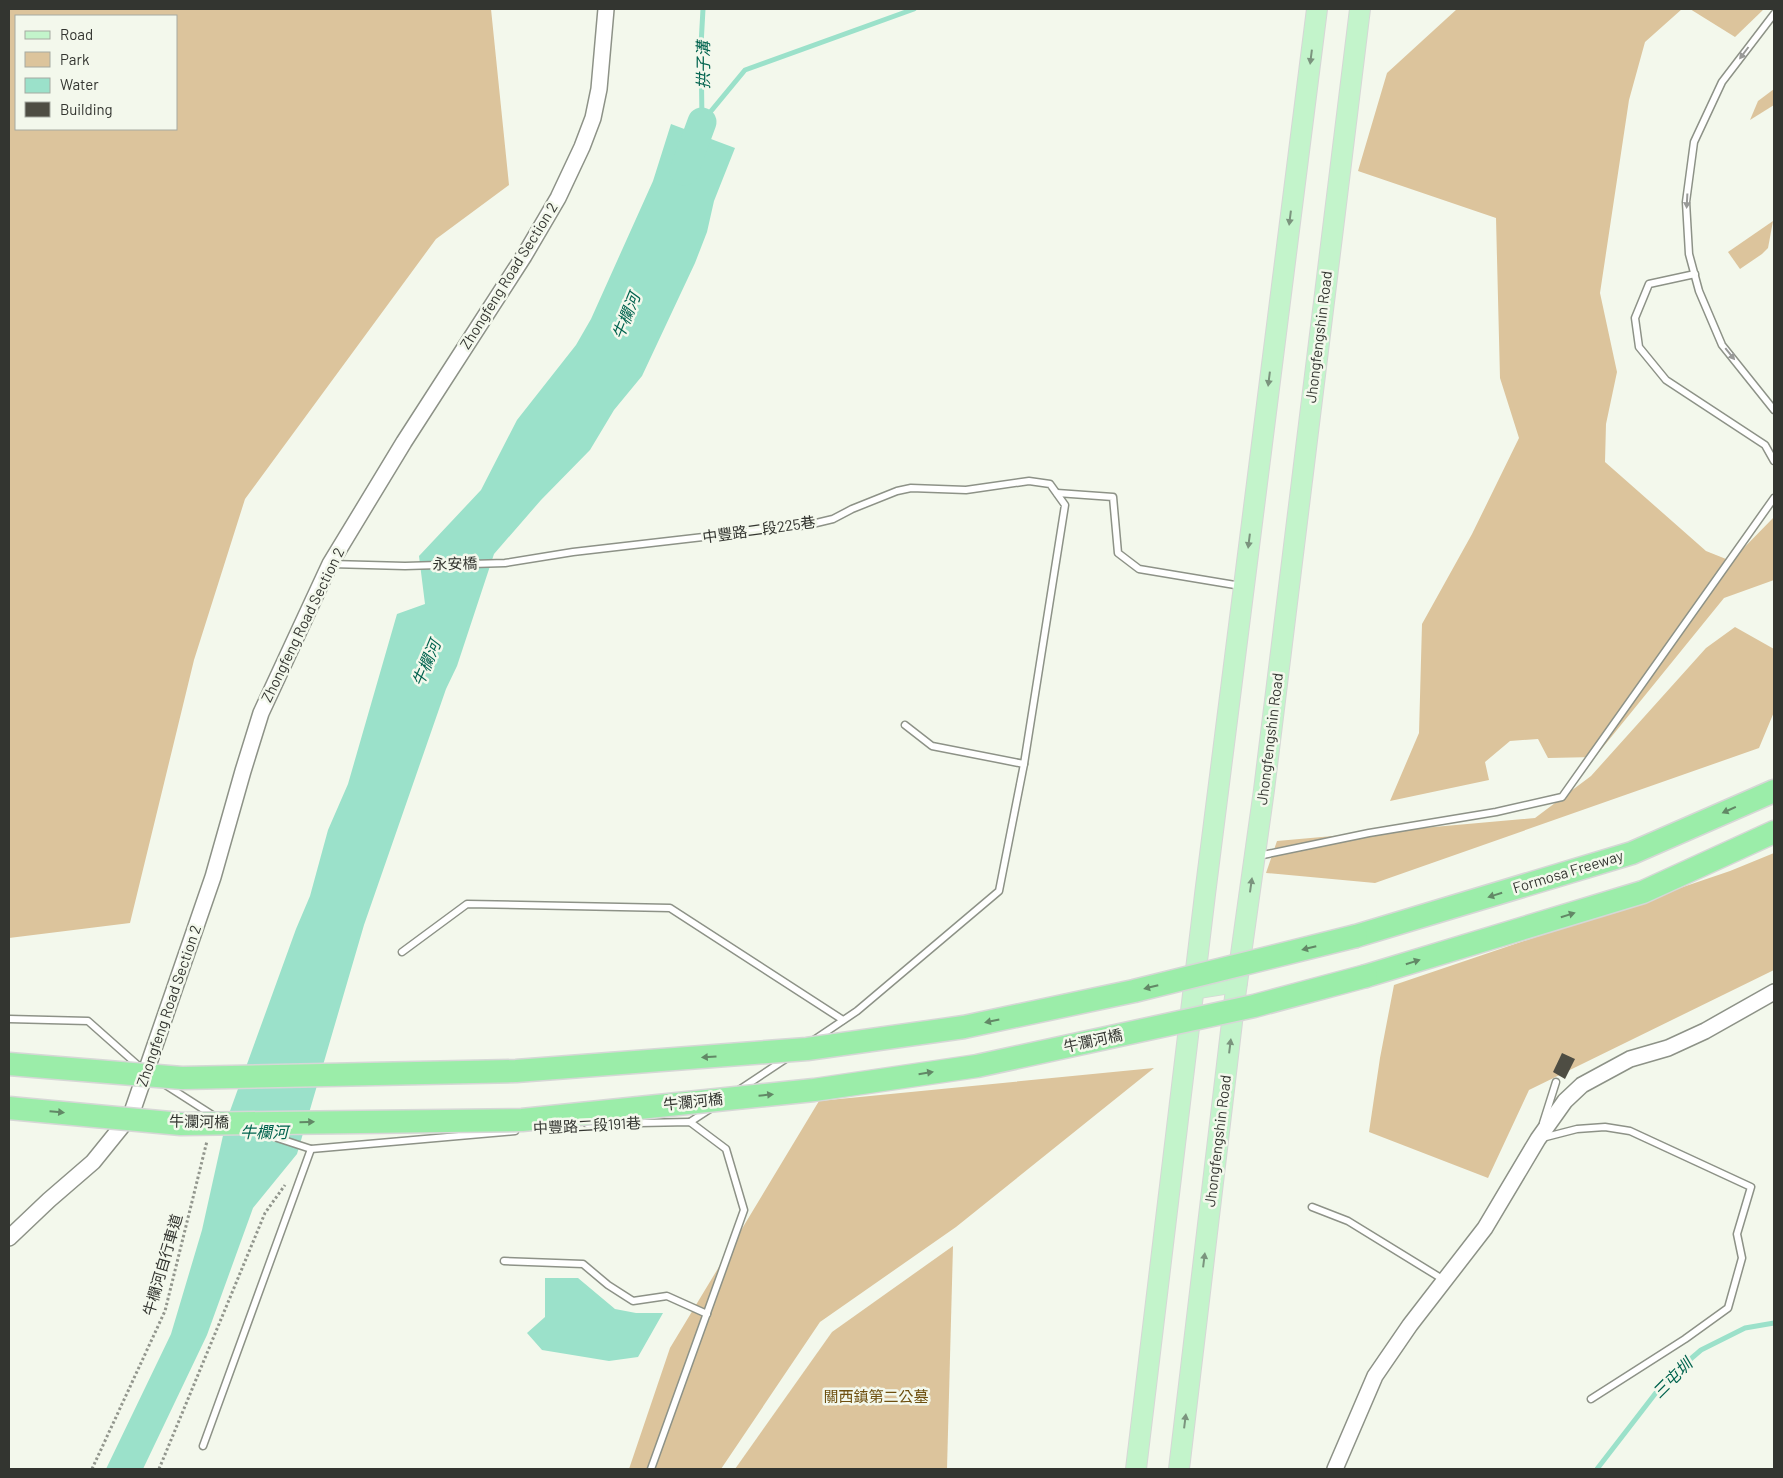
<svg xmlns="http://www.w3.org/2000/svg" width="1783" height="1478" viewBox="0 0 1783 1478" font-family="Barlow,'Noto Sans TC',sans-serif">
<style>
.green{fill:#dcc49c;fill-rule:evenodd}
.water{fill:#9be1ca}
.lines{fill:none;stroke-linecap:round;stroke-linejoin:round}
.stream{stroke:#9be1ca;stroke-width:5}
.river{stroke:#9be1ca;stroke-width:29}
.building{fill:#4e4d43}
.service-casing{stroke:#8d9287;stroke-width:9}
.tertiary-casing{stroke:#8d9287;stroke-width:18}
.primary-casing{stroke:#d6d7d6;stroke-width:22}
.motorway-casing{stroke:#d6d7d6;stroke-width:25}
.path{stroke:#92968d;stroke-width:3;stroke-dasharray:2.5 2.5;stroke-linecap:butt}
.service{stroke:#fff;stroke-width:6}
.tertiary{stroke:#fff;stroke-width:15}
.primary{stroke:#c3f4cb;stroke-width:20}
.motorway{stroke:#9beda9;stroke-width:22}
.motorway-bridge-casing{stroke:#d6d7d6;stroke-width:25;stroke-linecap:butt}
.motorway-bridge{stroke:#9beda9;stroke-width:22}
.oneway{fill:#999a98}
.oneway2{fill:#7b947e}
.oneway3{fill:#628866}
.labels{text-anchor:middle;stroke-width:5;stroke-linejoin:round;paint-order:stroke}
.street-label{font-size:15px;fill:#333530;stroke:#f3f8ec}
.park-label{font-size:15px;fill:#6e4f0f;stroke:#f3f8ec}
.water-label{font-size:16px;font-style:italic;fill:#01634e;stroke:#f3f8ec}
</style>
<rect width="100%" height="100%" fill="#f3f8ec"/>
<g class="green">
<path d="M9 9H491L509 185 436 239 245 499 194 660 130 923 9 938ZM176 16V129H16V16Z"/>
<path d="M1457 9H1682L1645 42 1629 100 1600 293 1617 372 1606 424 1605 462 1706 551 1731 561 1774 517V580L1724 598 1595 757 1548 758 1538 739 1510 741 1485 762 1489 780 1390 801 1419 733 1422 624 1472 534 1519 438 1500 378 1496 218 1358 171 1387 73Z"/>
<path d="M1690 9H1764L1735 37Z"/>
<path d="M1774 89V105L1750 120 1758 101Z"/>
<path d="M1773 221 1768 248 1762 254 1740 269 1728 252Z"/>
<path d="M1735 627 1774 649V712L1759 748 1375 883 1266 873 1277 841 1535 818 1591 776 1706 648Z"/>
<path d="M1774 853V970L1529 1090 1488 1178 1369 1132 1380 1058 1394 985 1730 871Z"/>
<path d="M1154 1068 956 1227 820 1322 721 1469H629L670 1348 819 1101Z"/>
<path d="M953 1246 947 1469H735L832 1332Z"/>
</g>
<g class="water">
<path d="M671 124 735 148 714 201 707 232 695 263 642 376 614 410 590 450 541 500 494 554 457 666 446 689 364 925 297 1154 253 1208 207 1335 143 1469H106L171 1334 202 1230 226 1122 296 929 310 896 328 830 348 784 397 614 425 604 419 556 481 490 517 420 576 345 591 319 653 181Z"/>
<path d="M545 1278H578L615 1309 636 1313H663L638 1357 609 1361 542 1350 527 1333 545 1317Z"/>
</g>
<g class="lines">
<g class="stream">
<path d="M702 122 745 70 914 9"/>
<path d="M702 122 701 45 703 9"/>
<path d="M1597 1469 1665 1381 1701 1350 1745 1328 1774 1323"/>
</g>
<path class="river" d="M684 171 702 122"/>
</g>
<path class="building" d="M1562 1053 1575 1059 1565 1079 1553 1072Z"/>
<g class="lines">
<g class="service-casing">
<g id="service">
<path d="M1774 14 1722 82 1694 142 1686 202 1689 254 1699 291 1722 345 1774 410"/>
<path d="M1695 274 1649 284 1635 318 1639 347 1666 380 1765 445 1774 461"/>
<path d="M1057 493 1113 497 1118 553 1139 569 1241 586"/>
<path d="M331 564 405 566 505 563 573 552 808 525 833 519 852 509 897 491 911 488 966 490 1029 481 1050 484 1065 505 1024 764"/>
<path d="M1258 856 1369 833 1496 812 1562 797 1774 498"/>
<path d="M402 952 467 904 670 908 843 1020"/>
<path d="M9 1019 88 1021 141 1068"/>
<path d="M814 1040 857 1011 999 891 1024 764 932 746 905 725"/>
<path d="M164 1084 214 1116"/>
<path d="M739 1090 787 1058"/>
<path d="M690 1122 710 1109"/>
<path d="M1543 1123 1556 1082"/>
<path d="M587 1124 690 1122 726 1149 744 1210 651 1469"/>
<path d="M259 1132 311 1149 515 1131"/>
<path d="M1542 1138 1577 1129 1605 1127 1630 1131 1751 1187 1737 1234 1742 1258 1728 1308 1685 1339 1591 1399"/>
<path d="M1312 1207 1348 1221 1444 1280"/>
<path d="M504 1261 583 1264 608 1285 633 1301 667 1296 707 1314"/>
<path d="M203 1446 311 1149"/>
</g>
</g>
<g class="tertiary-casing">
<g id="tertiary">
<path d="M9 1238 49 1200 93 1162 131 1115 213 877 243 771 261 713 330 564 404 442 524 256 558 198 582 147 593 118 599 89 606 9"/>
<path d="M1335 1469 1375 1376 1410 1325 1485 1228 1538 1139 1565 1101 1582 1085 1630 1059 1668 1048 1705 1031 1774 992"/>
</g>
</g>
<g class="primary-casing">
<g id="primary">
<path d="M1193 989 1237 982"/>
<path d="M1136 1469C1193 982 1254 495 1317 9"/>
<path d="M1179 1469 1235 997 1264 790 1360 9"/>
</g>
</g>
<g class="motorway-casing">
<g id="motorway">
<path d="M1356 936 1632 853 1774 791"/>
<path d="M1366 976 1643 892 1774 832"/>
</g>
</g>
<g class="path">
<path d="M92 1469 165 1311 207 1141"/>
<path d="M159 1469 265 1213 285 1185"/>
</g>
<use href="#service" class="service"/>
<use href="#tertiary" class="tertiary"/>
<use href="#primary" class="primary"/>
<use href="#motorway" class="motorway"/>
<g class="motorway-bridge-casing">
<g id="motorway-bridge">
<path d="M9 1064 182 1078 516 1071 807 1049 964 1027 1134 991 1356 936"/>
<path d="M9 1108 181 1124 522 1120 814 1090 977 1066 1254 1006 1366 976"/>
</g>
</g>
<use href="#motorway-bridge" class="motorway-bridge"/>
</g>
<defs><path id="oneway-solid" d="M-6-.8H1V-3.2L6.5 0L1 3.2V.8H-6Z" transform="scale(1.25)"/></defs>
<g class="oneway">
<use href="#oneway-solid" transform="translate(1744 53) rotate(127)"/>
<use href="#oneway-solid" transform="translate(1687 201) rotate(93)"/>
<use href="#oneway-solid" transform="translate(1730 354) rotate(51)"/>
</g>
<g class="oneway2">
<use href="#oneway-solid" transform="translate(1311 57) rotate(97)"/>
<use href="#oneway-solid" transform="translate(1290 218) rotate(97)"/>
<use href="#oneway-solid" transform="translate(1269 379) rotate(97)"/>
<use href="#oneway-solid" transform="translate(1249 541) rotate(97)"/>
<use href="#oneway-solid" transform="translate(1251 885) rotate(-82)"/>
<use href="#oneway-solid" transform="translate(1230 1046) rotate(-83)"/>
<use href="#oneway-solid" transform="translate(1204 1260) rotate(-83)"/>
<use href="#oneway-solid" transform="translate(1185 1421) rotate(-83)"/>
</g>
<g class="oneway3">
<use href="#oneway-solid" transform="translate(1729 810) rotate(156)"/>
<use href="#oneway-solid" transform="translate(1495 895) rotate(163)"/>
<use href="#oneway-solid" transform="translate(1568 915) rotate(-17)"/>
<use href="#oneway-solid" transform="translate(1309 948) rotate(166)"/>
<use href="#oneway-solid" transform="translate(1413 962) rotate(-17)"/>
<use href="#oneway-solid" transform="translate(1151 987) rotate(166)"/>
<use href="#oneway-solid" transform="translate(992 1021) rotate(168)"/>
<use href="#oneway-solid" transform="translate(709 1057) rotate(176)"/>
<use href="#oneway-solid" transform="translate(926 1073) rotate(-9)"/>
<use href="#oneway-solid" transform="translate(766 1095) rotate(-6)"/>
<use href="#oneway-solid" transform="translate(57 1112) rotate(5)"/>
<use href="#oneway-solid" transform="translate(307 1122) rotate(-1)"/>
</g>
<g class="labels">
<g class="street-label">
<text transform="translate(509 276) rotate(-58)" y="5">Zhongfeng Road Section 2</text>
<text transform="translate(1319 337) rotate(-83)" y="5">Jhongfengshin Road</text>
<text transform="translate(759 530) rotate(-8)" y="5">中豐路二段225巷</text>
<text transform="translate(455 564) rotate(-1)" y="5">永安橋</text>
<text transform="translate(303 625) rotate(-64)" y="5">Zhongfeng Road Section 2</text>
<text transform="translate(1270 739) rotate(-83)" y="5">Jhongfengshin Road</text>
<text transform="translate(1568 872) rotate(-17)" y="5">Formosa Freeway</text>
<text transform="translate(169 1006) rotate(-71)" y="5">Zhongfeng Road Section 2</text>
<text transform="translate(1093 1041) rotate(-12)" y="5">牛瀾河橋</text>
<text transform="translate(693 1102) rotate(-6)" y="5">牛瀾河橋</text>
<text transform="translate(199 1122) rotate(1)" y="5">牛瀾河橋</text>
<text transform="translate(587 1126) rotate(-3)" y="5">中豐路二段191巷</text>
<text transform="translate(1218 1141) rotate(-83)" y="5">Jhongfengshin Road</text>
<text transform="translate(163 1265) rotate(-74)" y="5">牛欄河自行車道</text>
</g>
<g class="park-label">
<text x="876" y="1402">關西鎮第二公墓</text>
</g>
<g class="water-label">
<text transform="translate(703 65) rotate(-90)" y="6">拱子溝</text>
<text transform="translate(626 316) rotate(-68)" y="6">牛欄河</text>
<text transform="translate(426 663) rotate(-67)" y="6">牛欄河</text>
<text x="264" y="1138">牛欄河</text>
<text transform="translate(1672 1378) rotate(-45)" y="6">三屯圳</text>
</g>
</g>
<rect width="1783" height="1478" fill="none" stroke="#333530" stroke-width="20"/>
<rect x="15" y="15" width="162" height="115" fill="#f3f8ec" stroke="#a6aaa1"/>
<rect x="25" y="31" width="25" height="8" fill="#c3f4cb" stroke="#a6aaa1"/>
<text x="60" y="40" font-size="15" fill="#333530">Road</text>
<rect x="25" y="52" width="25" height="15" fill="#dcc49c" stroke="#a6aaa1"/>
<text x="60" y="65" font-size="15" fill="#333530">Park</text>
<rect x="25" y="78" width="25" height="15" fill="#9be1ca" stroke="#a6aaa1"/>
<text x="60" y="90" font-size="15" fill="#333530">Water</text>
<rect x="25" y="102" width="25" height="15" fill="#4e4d43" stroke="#a6aaa1"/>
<text x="60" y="115" font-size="15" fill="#333530">Building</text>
</svg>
